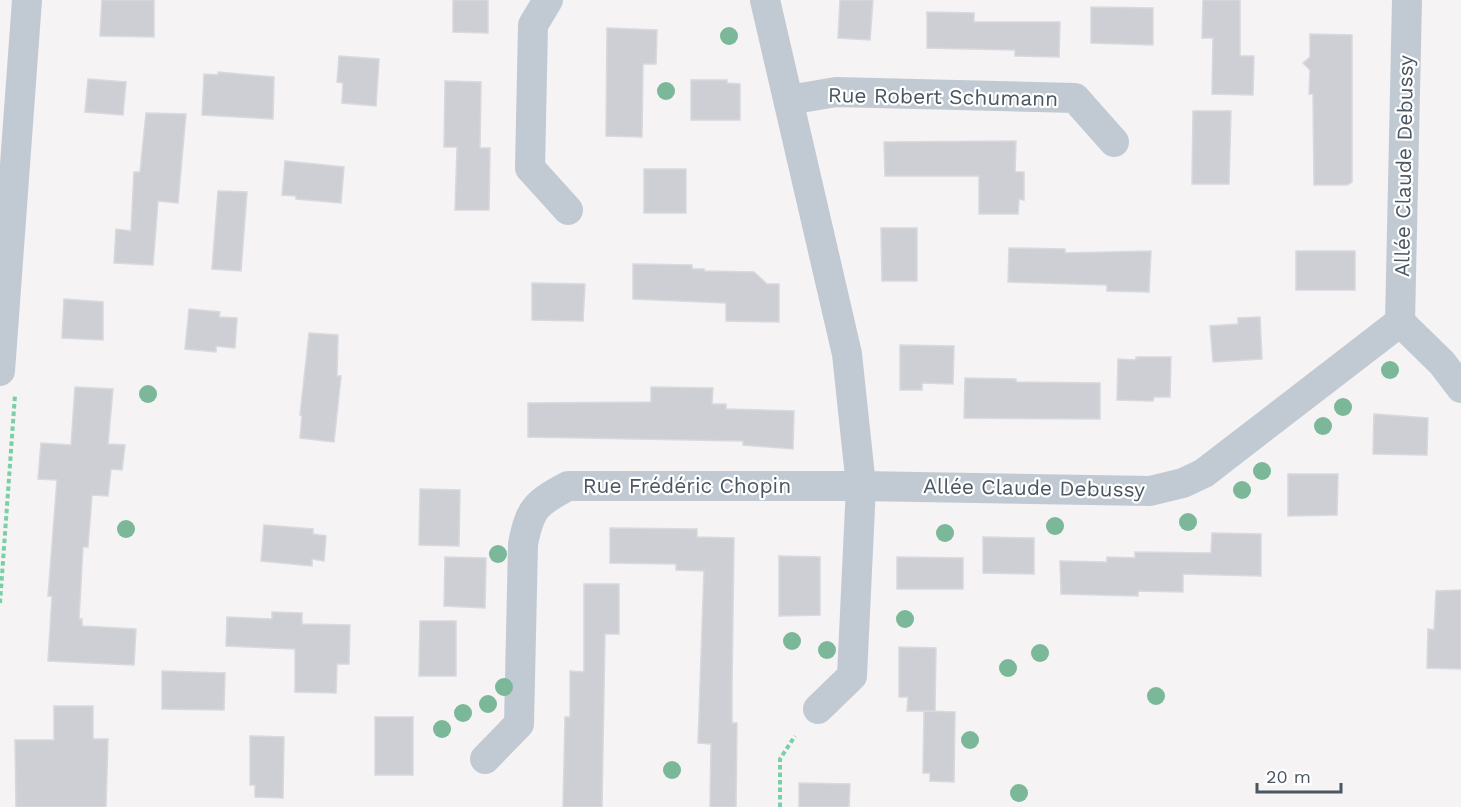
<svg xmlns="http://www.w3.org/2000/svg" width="1461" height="807" viewBox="0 0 1461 807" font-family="'Work Sans',sans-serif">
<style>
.building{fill:#cdcfd5;stroke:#d7d9de;stroke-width:1.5}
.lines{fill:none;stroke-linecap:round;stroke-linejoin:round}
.path{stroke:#7ad0a6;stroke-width:4;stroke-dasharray:4.5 3;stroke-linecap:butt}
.street{stroke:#c1cad2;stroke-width:30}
.tree{fill:#7bb799}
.labels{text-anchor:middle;stroke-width:4.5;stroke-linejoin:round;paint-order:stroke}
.street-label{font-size:21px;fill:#4a5661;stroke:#fff}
</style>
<rect width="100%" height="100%" fill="#f5f3f3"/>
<g class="building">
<path d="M102 0H154V37L100 36Z"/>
<path d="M453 0H488V33L453 32Z"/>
<path d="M840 0H873L870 40 838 38Z"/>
<path d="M1203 0H1240V56H1254L1253 95 1212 94 1213 38H1202Z"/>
<path d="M1091 7 1153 8V45L1091 43Z"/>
<path d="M927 12 974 13V22H1060L1059 57 1015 56V50L927 48Z"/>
<path d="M607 28 657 30 656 64H643L642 137 606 136Z"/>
<path d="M1310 34 1352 35V182L1347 185H1314L1313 94H1309L1310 70 1303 63 1310 57Z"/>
<path d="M339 56 379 59 376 106 342 103 343 83 337 82Z"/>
<path d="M218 72 274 77 273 119 202 115 204 74 218 75Z"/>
<path d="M88 79 126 82 123 115 85 112Z"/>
<path d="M691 80H727V83L740 84V120H691Z"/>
<path d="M445 81 481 82 480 148H490L489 210H455L457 147H444Z"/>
<path d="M1193 111H1231L1229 184H1192Z"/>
<path d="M146 113 186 114 178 203 158 201 153 265 114 263 116 229 131 231 134 172H140Z"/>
<path d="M1016 141 1015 172H1024V200L1019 199 1018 214H979V176H885L884 142Z"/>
<path d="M285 161 344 167 341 203 296 199V196L282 195Z"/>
<rect x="644" y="169" width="42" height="44"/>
<path d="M218 191 247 192 241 271 212 269Z"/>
<path d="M881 228H917V281H882Z"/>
<path d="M1009 248 1065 249V253L1151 251 1149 292 1107 291V285L1008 282Z"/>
<rect x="1296" y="251" width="59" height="39"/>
<path d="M633 264 692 265V269H704V271L754 272 767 284H779V322L726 321V303L633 299Z"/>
<path d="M532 283 585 284 583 321 532 320Z"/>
<path d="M64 299 103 302V340L62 338Z"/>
<path d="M189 309 220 312 219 317 237 318 235 348 216 346V352L185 349Z"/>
<path d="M1260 317 1262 359 1213 362 1210 326 1238 324V318Z"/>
<path d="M309 333 338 335 337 376H341L334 442 300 438 302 416 300 415Z"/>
<path d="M900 345 954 346 953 384 922 383V390H900Z"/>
<path d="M1136 357H1171L1170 397H1154L1153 401 1117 400 1118 359 1136 360Z"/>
<path d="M965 378 1016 379V382L1100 383V419L964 418Z"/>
<path d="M75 387 113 389 108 444 125 445 122 470 111 469 108 496 92 495 88 547H83L79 619H82V626L136 629 134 665 48 661 52 596H48L57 480 38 479 41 443 71 445Z"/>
<path d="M651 387 713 388 712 404H726V409L794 411 793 449 743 445V441L528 437V403L651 402Z"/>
<path d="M1374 414 1428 418 1427 455 1373 454Z"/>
<path d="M1288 474H1338L1337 515 1288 516Z"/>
<path d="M420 489 460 490 459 546 419 545Z"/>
<path d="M264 525 313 529V534L326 536 324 561 312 559V566L261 561Z"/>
<path d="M610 528 697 529V537L734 538 732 689V723H737L736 807H710L711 744 698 743 704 571 676 570V564L610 563Z"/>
<path d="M1212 533 1261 534V576L1183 574V592L1138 591V596L1061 594 1060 561 1107 562V557L1135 558V552L1211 553Z"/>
<path d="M983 537 1034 538V574L983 573Z"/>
<path d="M779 556 820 557V615L779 616Z"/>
<path d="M445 557 486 558 485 608 444 606Z"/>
<path d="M897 557 963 558V589H897Z"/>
<path d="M584 584H619V634H605L602 807H563L565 717H570V671L584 672Z"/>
<path d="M1461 590V669L1427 668 1428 629 1434 630 1436 591Z"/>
<path d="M272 612 302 613V624L350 625 349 664H337L336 693 295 692V649L226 646 227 617 272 619Z"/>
<path d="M420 621H456V676H419Z"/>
<path d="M899 647 936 648 935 711H907L908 697H899Z"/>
<path d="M162 671 225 673 224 710 162 709Z"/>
<path d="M54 706H93V739H108L106 807H16L15 740H54Z"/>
<path d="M924 711 955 712 954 782 930 781V773H923Z"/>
<rect x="375" y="717" width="38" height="58"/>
<path d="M250 736 284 737 283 798 255 797V785H250Z"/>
<path d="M799 783 850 784 849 807H799Z"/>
</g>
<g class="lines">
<g class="path">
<path d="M0 603 15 395"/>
<path d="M780 807V759L795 736"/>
</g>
<g class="street">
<path d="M548 0 533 25 530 168 568 210"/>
<path d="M765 0 847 354 861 486 1150 491 1183 483 1204 473 1400 322 1407 0"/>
<path d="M789 100 836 92 1075 98 1114 142"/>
<path d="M1400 322 1442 363 1461 388"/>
<path d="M0 371 27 0"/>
<path d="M485 759 519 724 523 544C530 508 536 503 568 486H861L852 676 818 709"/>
</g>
</g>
<g class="tree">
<circle cx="729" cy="36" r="9"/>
<circle cx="666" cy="91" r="9"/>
<circle cx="1390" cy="370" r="9"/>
<circle cx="148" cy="394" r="9"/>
<circle cx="1343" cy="407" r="9"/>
<circle cx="1323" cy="426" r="9"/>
<circle cx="1262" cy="471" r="9"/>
<circle cx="1242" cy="490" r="9"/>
<circle cx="1188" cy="522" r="9"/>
<circle cx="1055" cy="526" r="9"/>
<circle cx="126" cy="529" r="9"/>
<circle cx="945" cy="533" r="9"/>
<circle cx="498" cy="554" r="9"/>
<circle cx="905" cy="619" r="9"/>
<circle cx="792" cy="641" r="9"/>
<circle cx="827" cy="650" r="9"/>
<circle cx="1040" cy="653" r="9"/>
<circle cx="1008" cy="668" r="9"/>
<circle cx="504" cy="687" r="9"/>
<circle cx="1156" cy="696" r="9"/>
<circle cx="488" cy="704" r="9"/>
<circle cx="463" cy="713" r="9"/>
<circle cx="442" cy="729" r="9"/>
<circle cx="970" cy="740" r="9"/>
<circle cx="672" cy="770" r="9"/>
<circle cx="1019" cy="793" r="9"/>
</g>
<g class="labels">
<g class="street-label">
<text transform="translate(943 97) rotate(1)" y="7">Rue Robert Schumann</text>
<text transform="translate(1404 166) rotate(-89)" y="7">Allée Claude Debussy</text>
<text x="687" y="493">Rue Frédéric Chopin</text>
<text transform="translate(1034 488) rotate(1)" y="7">Allée Claude Debussy</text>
</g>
</g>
<path d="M1257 783v9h84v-9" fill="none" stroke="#4a5661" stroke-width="3"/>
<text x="1266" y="783" font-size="18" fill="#4a5661" stroke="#ffffff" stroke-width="4.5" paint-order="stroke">20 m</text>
</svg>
